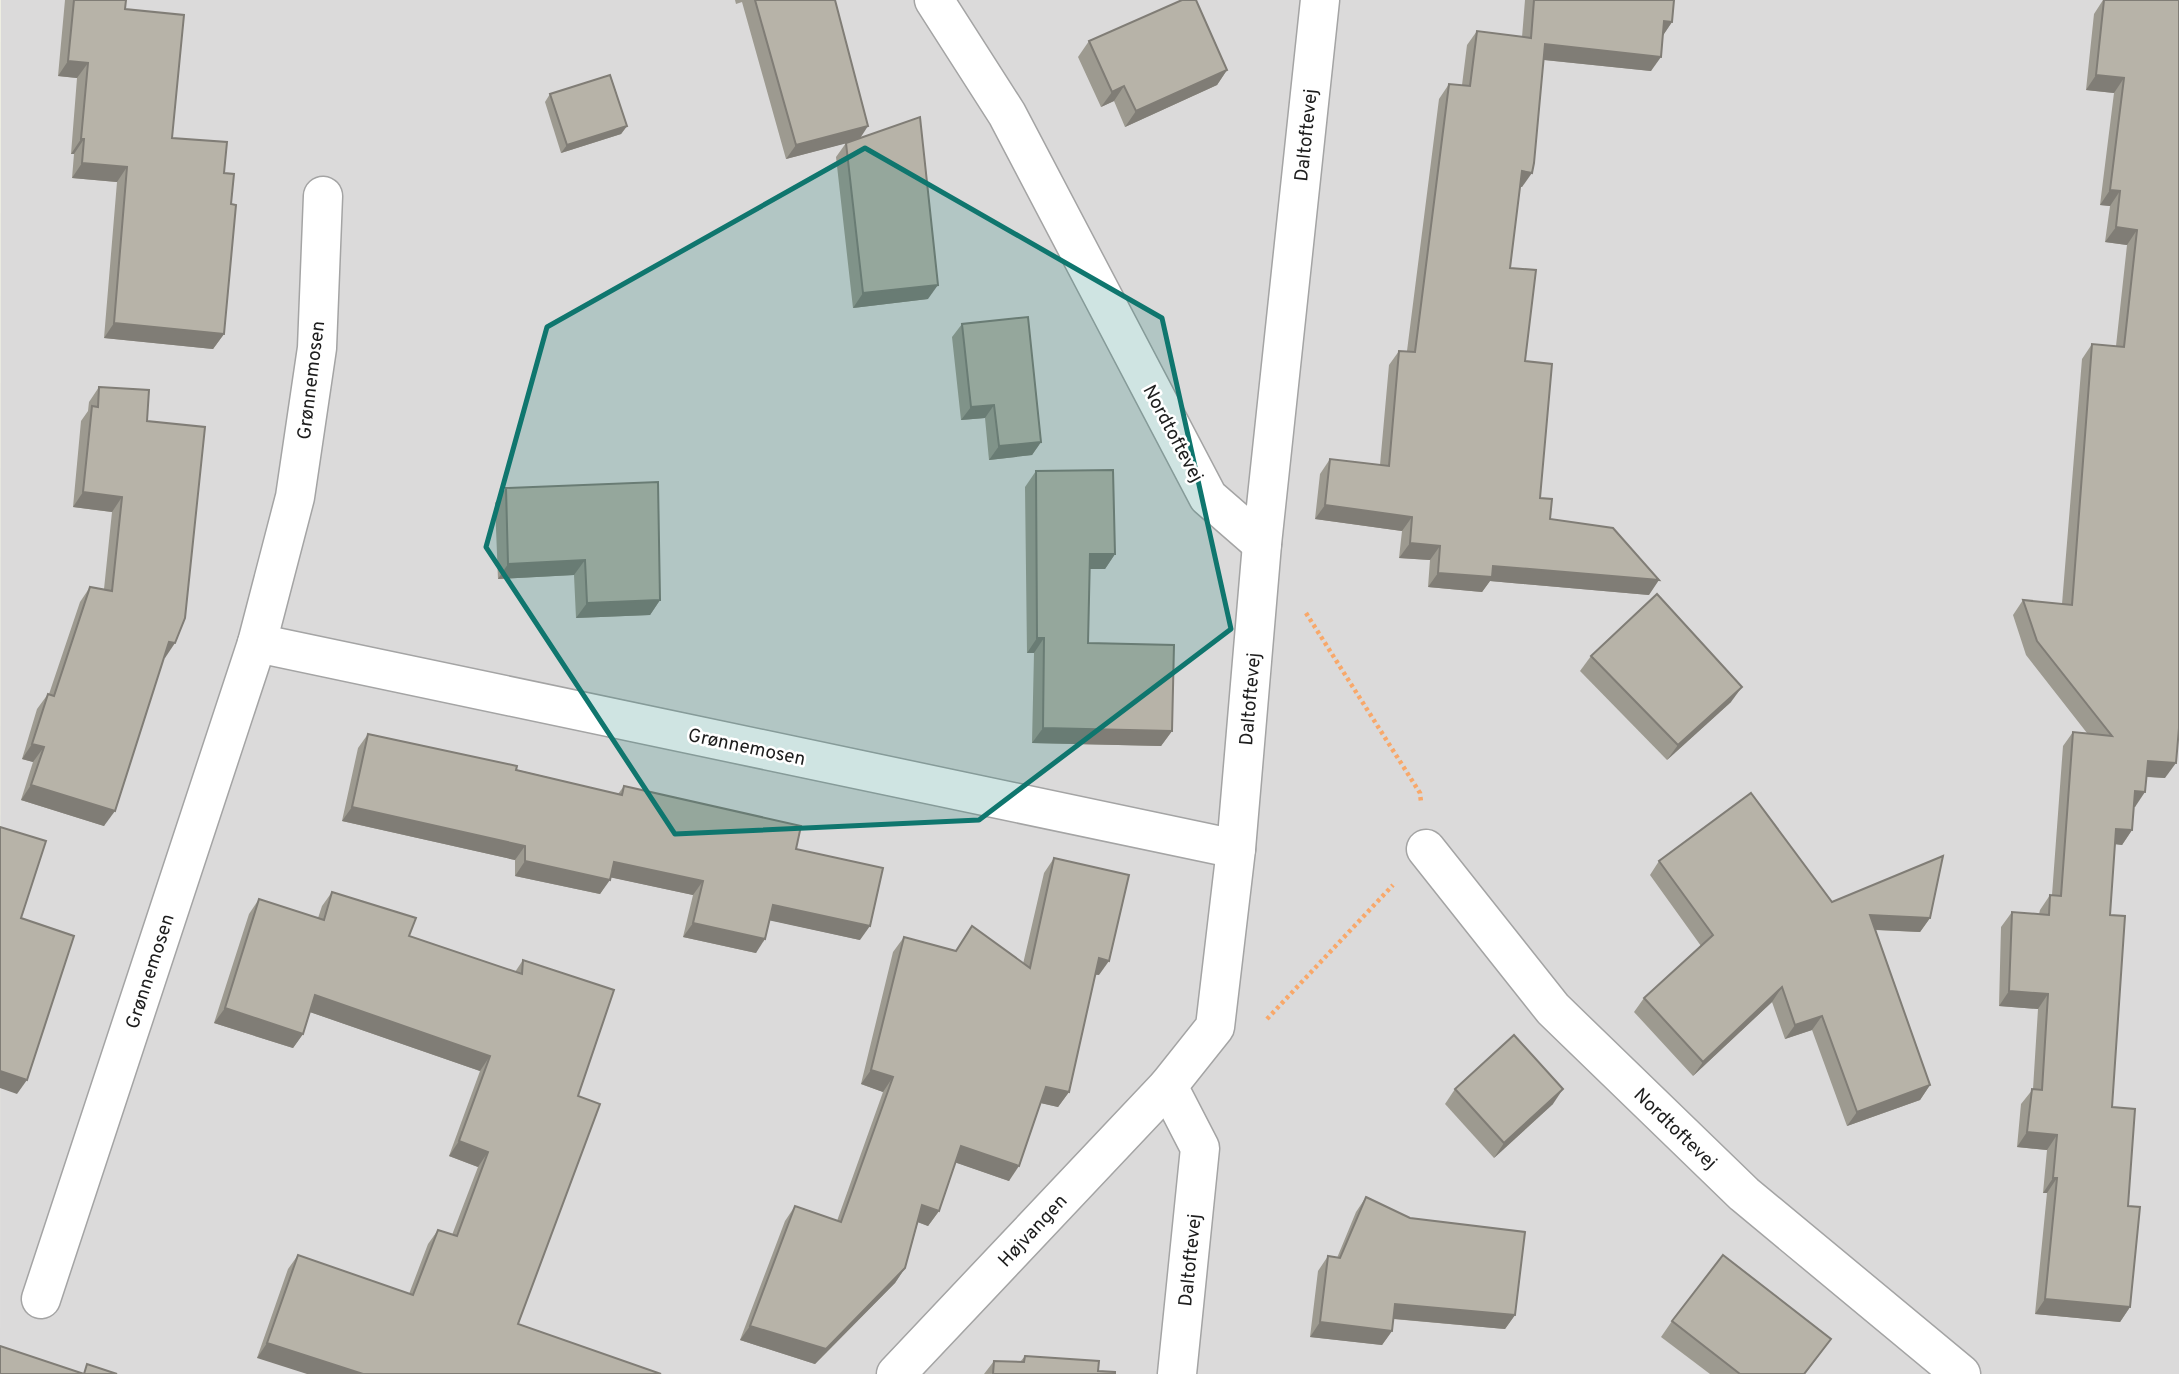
<svg xmlns="http://www.w3.org/2000/svg" width="2179" height="1374" viewBox="0 0 2179 1374" font-family="Overpass,sans-serif">
<style>
.residential{fill:#dbdada}
.lines{fill:none;stroke-linecap:round;stroke-linejoin:round}
.minor-casing{stroke:#a4a4a4;stroke-width:41}
.path{stroke:#f8a86a;stroke-width:4.5;stroke-dasharray:3.5 3.5;stroke-linecap:butt}
.minor{stroke:#fff;stroke-width:38}
.wall{fill:#9d9a90}
.shaded-wall{fill:#807d76}
.building{fill:#b7b3a8;stroke:#807d76;stroke-width:2}
.marked{fill:#0f766e;fill-opacity:0.2;stroke:#0f766e;stroke-width:5;stroke-linejoin:round}
.labels{text-anchor:middle;stroke-width:5;stroke-linejoin:round;paint-order:stroke}
.street-label{font-size:19px;fill:#1d1d1d;stroke:#fff}
</style>
<rect width="100%" height="100%" fill="#eeeee2"/>
<path class="residential" d="M1 0H2179V1374H0Z"/>
<g class="lines">
<g class="minor-casing">
<g id="minor">
<path d="M934 0 1007 114 1208 497 1262 544"/>
<path d="M257 643 1236 849"/>
<path d="M1426 849 1553 1009 1744 1194 1961 1374"/>
<path d="M41 1299 257 643 295 497 317 348 323 196"/>
<path d="M896 1374 1168 1086"/>
<path d="M1177 1374 1200 1148 1168 1086 1215 1027 1236 849 1262 544 1320 0"/>
</g>
</g>
<g class="path">
<path d="M1306 613 1420 793 1421 802"/>
<path d="M1267 1019 1393 885"/>
</g>
<use href="#minor" class="minor"/>
</g>
<g class="wall">
<path d="M65 0H126L125 9 172 138 224 173 231 204 224 334 213 349 104 338 117 182 72 178 74 154H71L77 78 58 76Z"/>
<path d="M735 0H835L860 138 928 299 853 308 836 157 846 143 786 159 742 2 736 4Z"/>
<path d="M1525 0H1674L1672 22 1663 35 1651 71 1544 60 1522 187H1520L1510 268 1525 361 1540 498 1550 519 1649 595 1490 581 1482 592 1428 587 1430 560 1399 558 1402 531 1315 519 1320 474 1330 459 1380 465 1389 365 1399 351H1407L1439 99 1449 84 1462 85 1467 45 1477 31 1522 37Z"/>
<path d="M2103 0H2179L2165 778 2147 777 2135 807H2134L2132 830 2122 845 2115 844 2110 915 2112 1107 2128 1206 2130 1307 2120 1322 2035 1314 2047 1193H2043L2047 1150 2017 1147 2021 1104 2033 1089 2038 1009 1999 1006 2001 927 2012 912 2039 914 2040 910 2050 895H2052L2063 746 2073 732 2087 733 2026 655 2013 615 2023 600 2062 604 2082 359 2092 344 2116 346 2127 245 2105 242 2110 206 2100 205 2114 93 2086 90 2094 14Z"/>
<path d="M1089 41 1227 70 1217 85 1125 127 1114 101 1101 107 1078 57Z"/>
<path d="M550 94 627 126 621 134 561 153 545 102Z"/>
<path d="M962 324 1041 442 1032 455 989 460 985 418 961 420 952 337Z"/>
<path d="M99 387 147 421 165 658H164L104 826 21 800 33 762 22 759 37 709 48 694H49L80 602 90 587 104 589 112 512 73 507 81 421 88 411 89 402Z"/>
<path d="M1036 471 1115 554 1105 569H1090L1088 643 1172 731 1161 746 1032 743 1034 653H1027L1025 487Z"/>
<path d="M506 488 660 600 650 615 576 618 574 575 498 579 495 503Z"/>
<path d="M1591 656 1731 702 1667 760 1580 671Z"/>
<path d="M368 734 618 794 624 786 796 849 860 940 770 920 756 953 683 937 693 895 610 877 600 894 515 876V860L342 821 358 748Z"/>
<path d="M1054 858 1099 975H1095L1069 1092 1058 1107 1041 1103 1009 1181 955 1162 939 1211 928 1226 918 1222 905 1268 895 1283 815 1364 740 1340 785 1221 795 1206 837 1221 883 1092 861 1084 893 952 904 937 955 951 1023 964 1044 873Z"/>
<path d="M1659 861 1832 902 1930 918 1920 932 1875 930 1930 1085 1920 1100 1847 1126 1812 1030 1785 1039 1772 1002 1693 1076 1634 1012 1644 998 1701 946 1650 875Z"/>
<path d="M332 892 409 936 515 972 523 960 578 1096 518 1324 257 1358 288 1269 298 1255 409 1294 428 1244 438 1230 452 1235 478 1167 449 1156 480 1071 310 1012 303 1034 293 1048 214 1023 249 914 259 899 318 918 322 906Z"/>
<path d="M1455 1089 1553 1104 1494 1158 1445 1104Z"/>
<path d="M1366 1197 1515 1315 1505 1329 1393 1319 1392 1331 1382 1345 1310 1337 1318 1271 1328 1256 1337 1258 1356 1212Z"/>
<path d="M1672 1321 1831 1339 1805 1374H1710L1661 1337Z"/>
<path d="M1025 1356 1098 1371 1115 1374H984L994 1361 1020 1362Z"/>
</g>
<g class="shaded-wall">
<path d="M1664 21 1672 22 1662 37Z"/>
<path d="M1545 44 1661 57 1651 71 1535 59Z"/>
<path d="M68 61 88 63 77 78 58 76Z"/>
<path d="M1227 70 1217 85 1125 127 1136 111Z"/>
<path d="M2096 75 2124 78 2114 93 2086 90Z"/>
<path d="M1124 86 1114 101 1101 107 1112 92Z"/>
<path d="M627 126 621 134 561 153 567 145Z"/>
<path d="M868 126 859 140 786 159 796 145Z"/>
<path d="M81 139H84L74 154H71Z"/>
<path d="M82 163 127 167 117 182 72 178Z"/>
<path d="M1522 171 1532 173 1522 187 1512 186Z"/>
<path d="M2110 190 2120 191 2110 206 2100 205Z"/>
<path d="M2116 227 2137 230 2127 245 2105 242Z"/>
<path d="M938 285 928 299 853 308 863 293Z"/>
<path d="M114 323 224 334 213 349 104 338Z"/>
<path d="M994 405 985 418 961 420 971 407Z"/>
<path d="M1041 442 1032 455 989 460 999 446Z"/>
<path d="M83 492 122 497 112 512 73 507Z"/>
<path d="M1325 505 1412 517 1402 531 1315 519Z"/>
<path d="M1410 543 1440 546 1430 560 1399 558Z"/>
<path d="M1090 554H1115L1105 569H1080Z"/>
<path d="M585 560 574 575 498 579 508 564Z"/>
<path d="M1493 566 1659 580 1649 595 1490 581 1482 592 1428 587 1438 573Z"/>
<path d="M660 600 650 615 576 618 587 603Z"/>
<path d="M1037 638H1044L1034 653H1027Z"/>
<path d="M169 642 175 643 165 658 158 657Z"/>
<path d="M1742 687 1731 702 1667 760 1678 745Z"/>
<path d="M1043 728 1172 731 1161 746 1032 743Z"/>
<path d="M32 744 44 747 33 762 22 759Z"/>
<path d="M2148 761 2176 763 2165 778 2137 776Z"/>
<path d="M31 785 115 811 104 826 21 800Z"/>
<path d="M2135 791 2145 792 2135 807 2124 806Z"/>
<path d="M352 807 525 846 515 860 342 821Z"/>
<path d="M2116 829 2132 830 2122 845 2106 843Z"/>
<path d="M525 861 610 880 600 894 515 876Z"/>
<path d="M614 862 703 881 693 895 604 876Z"/>
<path d="M773 905 870 926 860 940 763 919Z"/>
<path d="M1870 915 1930 918 1920 932 1860 929Z"/>
<path d="M693 923 765 939 756 953 683 937Z"/>
<path d="M1099 958 1109 961 1099 975 1089 973Z"/>
<path d="M1782 987 1772 1002 1693 1076 1703 1062Z"/>
<path d="M2009 991 2048 994 2038 1009 1999 1006Z"/>
<path d="M315 995 490 1056 480 1071 304 1010Z"/>
<path d="M225 1008 303 1034 293 1048 214 1023Z"/>
<path d="M1822 1016 1812 1030 1785 1039 1795 1025Z"/>
<path d="M871 1070 893 1077 883 1092 861 1084Z"/>
<path d="M0 1071 27 1080 17 1094 0 1088Z"/>
<path d="M1930 1085 1920 1100 1847 1126 1857 1112Z"/>
<path d="M1046 1087 1069 1092 1058 1107 1036 1102Z"/>
<path d="M1563 1089 1553 1104 1494 1158 1504 1143Z"/>
<path d="M2027 1132 2057 1135 2047 1150 2017 1147Z"/>
<path d="M459 1141 488 1152 478 1167 449 1156Z"/>
<path d="M961 1146 1019 1166 1009 1181 951 1161Z"/>
<path d="M2053 1178H2057L2047 1193H2043Z"/>
<path d="M922 1205 939 1211 928 1226 912 1220Z"/>
<path d="M905 1268 895 1283 815 1364 740 1340 750 1326Z"/>
<path d="M2045 1299 2130 1307 2120 1322 2035 1314Z"/>
<path d="M1395 1304 1515 1315 1505 1329 1385 1318Z"/>
<path d="M1320 1322 1392 1331 1382 1345 1310 1337Z"/>
<path d="M267 1343 363 1374H307L257 1358Z"/>
</g>
<g class="building">
<path d="M74 0H126L125 9 184 15 172 138 227 142 224 173 234 174 231 204 236 205 224 334 114 323 127 167 82 163 84 139H81L88 63 68 61Z"/>
<path d="M755 0H835L868 126 796 145Z"/>
<path d="M1182 0H1196L1227 70 1136 111 1124 86 1112 92 1089 41Z"/>
<path d="M1534 0H1674L1672 22 1664 21 1661 57 1545 44 1534 163 1532 173 1522 171 1510 268 1536 270 1525 361 1552 364 1540 498 1552 499 1550 519 1613 528 1659 580 1493 566 1492 577 1438 573 1440 546 1410 543 1412 517 1325 505 1330 459 1389 466 1399 351 1415 352 1449 84 1470 86 1477 31 1531 38Z"/>
<path d="M2104 0H2179V728L2176 763 2148 761 2145 792 2135 791 2132 830 2116 829 2110 915 2125 916 2112 1107 2135 1109 2128 1206 2140 1207 2130 1307 2045 1299 2057 1178H2053L2057 1135 2027 1132 2032 1089 2042 1090 2048 994 2009 991 2012 912 2049 915 2050 895 2061 896 2073 732 2112 736 2037 641 2023 600 2072 605 2092 344 2124 347 2137 230 2116 227 2120 191 2110 190 2124 78 2096 75Z"/>
<path d="M610 75 627 126 567 145 550 94Z"/>
<path d="M920 117 938 285 863 293 846 143Z"/>
<path d="M1028 317 1041 442 999 446 994 405 971 407 962 324Z"/>
<path d="M99 387 149 390 147 421 205 427 185 618 175 643 169 642 115 811 31 785 44 747 32 744 48 694 54 696 90 587 112 591 122 497 83 492 92 406 98 407Z"/>
<path d="M1113 470 1115 554H1090L1088 643 1174 645 1172 731 1043 728 1044 638H1037L1036 471Z"/>
<path d="M658 482 660 600 587 603 585 560 508 564 506 488Z"/>
<path d="M1657 594 1742 687 1678 745 1591 656Z"/>
<path d="M368 734 517 766 516 770 622 795 624 786 801 826 796 849 883 868 870 926 773 905 765 939 693 923 703 881 614 862 610 880 525 861V846L352 807Z"/>
<path d="M1751 793 1832 902 1943 856 1930 918 1870 915 1930 1085 1857 1112 1822 1016 1795 1025 1782 987 1703 1062 1644 998 1713 935 1659 861Z"/>
<path d="M0 827 46 841 21 918 74 936 27 1080 0 1071Z"/>
<path d="M1054 858 1129 875 1109 961 1099 958 1069 1092 1046 1087 1019 1166 961 1146 939 1211 922 1205 905 1268 826 1349 750 1326 795 1206 841 1222 893 1077 871 1070 904 937 956 951 972 926 1030 968Z"/>
<path d="M332 892 416 918 409 936 522 974 523 960 614 990 578 1096 600 1104 518 1324 661 1374H363L267 1343 298 1255 413 1295 438 1230 457 1236 488 1152 459 1141 490 1056 315 995 303 1034 225 1008 259 899 324 920Z"/>
<path d="M1514 1035 1563 1089 1504 1143 1455 1089Z"/>
<path d="M1366 1197 1410 1218 1525 1232 1515 1315 1395 1304 1392 1331 1320 1322 1328 1256 1340 1258Z"/>
<path d="M1723 1255 1831 1339 1804 1374H1740L1672 1321Z"/>
<path d="M0 1346 84 1374 87 1364 117 1374H0Z"/>
<path d="M1025 1356 1099 1361 1098 1371 1115 1372V1374H993L994 1361 1024 1362Z"/>
</g>
<path class="marked" d="M865 148 1162 318 1231 629 979 820 675 834 486 547 547 327Z"/>
<g class="labels">
<g class="street-label">
<text transform="translate(1305 135) rotate(-84)" y="7">Daltoftevej</text>
<text transform="translate(310 380) rotate(-83)" y="7">Grønnemosen</text>
<text transform="translate(1174 433) rotate(62)" y="7">Nordtoftevej</text>
<text transform="translate(1249 699) rotate(-85)" y="7">Daltoftevej</text>
<text transform="translate(747 746) rotate(12)" y="7">Grønnemosen</text>
<text transform="translate(149 971) rotate(-72)" y="7">Grønnemosen</text>
<text transform="translate(1676 1128) rotate(44)" y="7">Nordtoftevej</text>
<text transform="translate(1032 1230) rotate(-47)" y="7">Højvangen</text>
<text transform="translate(1189 1260) rotate(-84)" y="7">Daltoftevej</text>
</g>
</g>
</svg>
